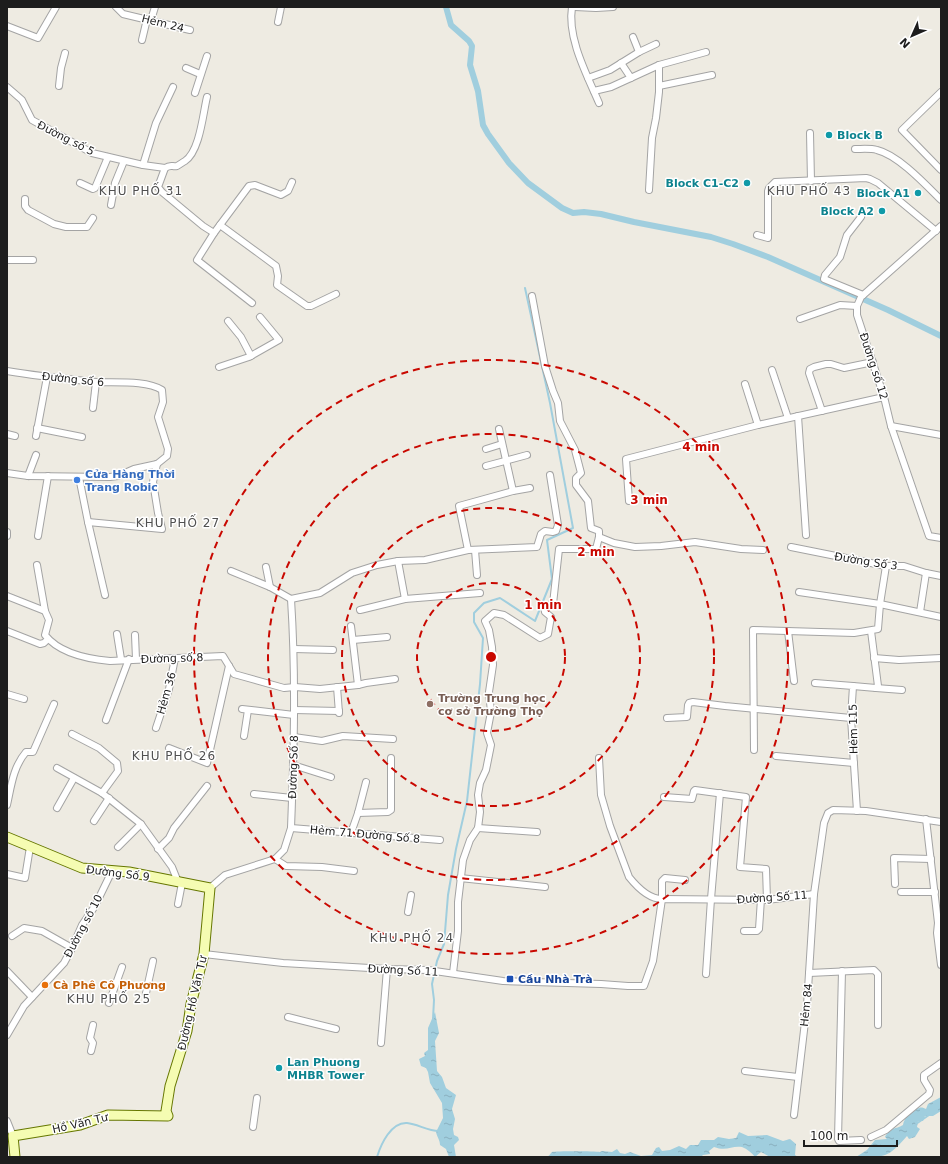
<svg xmlns="http://www.w3.org/2000/svg" width="948" height="1164" viewBox="0 0 948 1164" font-family="'DejaVu Sans',sans-serif">
<style>
.water{fill:url(#water-ripples)}
.lines{fill:none;stroke-linecap:round;stroke-linejoin:round}
.stream{stroke:#a0cede;stroke-width:2}
.canal{stroke:#a0cede;stroke-width:6}
.street-casing{stroke:#a4a4a4;stroke-width:8}
.secondary-casing{stroke:#670;stroke-width:11}
.street{stroke:#fff;stroke-width:6}
.secondary{stroke:#f5fcb2;stroke-width:9}
.ring{fill:none;stroke:#c90800;stroke-width:2;stroke-dasharray:7 5}
.culture-dot{fill:#0f9aa8;stroke:#fff;stroke-width:1.5}
.shop-dot{fill:#3f7fe0;stroke:#fff;stroke-width:1.5}
.education-dot{fill:#8d6e63;stroke:#fff;stroke-width:1.5}
.transit-dot{fill:#1a4fb4;stroke:#fff;stroke-width:1.5}
.food-dot{fill:#e8710a;stroke:#fff;stroke-width:1.5}
.labels{text-anchor:middle;stroke-width:3;stroke-linejoin:round;paint-order:stroke}
.street-label{font-size:11px;fill:#1d1d1d;stroke:#fff}
.culture-label{font-size:11px;font-weight:bold;fill:#0d838f;stroke:#fff;text-anchor:end}
.shop-label{font-size:11px;font-weight:bold;fill:#366cbe;stroke:#fff;text-anchor:start}
.education-label{font-size:11px;font-weight:bold;fill:#785e54;stroke:#fff;text-anchor:start}
.transit-label{font-size:11px;font-weight:bold;fill:#164399;stroke:#fff;text-anchor:start}
.food-label{font-size:11px;font-weight:bold;fill:#c56008;stroke:#fff;text-anchor:start}
.neighbourhood-label{font-size:12px;letter-spacing:1px;fill:#505050;stroke:#fff}
.centre{fill:#c90800;stroke:#fff;stroke-width:2}
.ring-label{font-size:12px;text-anchor:middle;font-weight:bold;fill:#c90800;stroke:#fff;stroke-width:3;stroke-linejoin:round;paint-order:stroke}
</style>
<defs>
<pattern id="water-ripples" width="26" height="14" patternUnits="userSpaceOnUse"><rect width="26" height="14" fill="#a0cede"/><path d="M2 4q2-2 4 0t4 0M15 11q2-2 4 0t4 0" fill="none" stroke="#89b0be"/></pattern>
</defs>
<rect width="100%" height="100%" fill="#eeebe2"/>
<g class="water">
<path d="M435 1012 439 1033 435 1041 437 1071 442 1077 446 1088 456 1095 452 1109 455 1119 453 1129 454 1135 458 1137 459 1140 454 1145 456 1157H449L446 1149 440 1145C440 1140 437 1137 436 1132L443 1118 442 1103 430 1083 428 1072 426 1068 421 1066 419 1059 425 1056 424 1053 428 1050V1028Z"/>
<path d="M941 1097V1111L933 1116H925L923 1121H918L917 1127 920 1129 915 1137 909 1139 907 1136C887 1159 885 1157 856 1157L867 1150 875 1140 887 1139 885 1137C891 1126 895 1130 903 1125 904 1118 911 1110 919 1108 921 1107 924 1108 926 1109L928 1104Z"/>
<path d="M739 1132 748 1136 767 1135 783 1141 790 1139 796 1144 795 1155 798 1157H770L761 1152 755 1157C752 1153 747 1149 742 1147 732 1145 727 1152 714 1147L709 1151 710 1154 703 1155 701 1157H547C549 1156 550 1154 552 1152 555 1151 595 1151 600 1152L602 1151 612 1152 617 1149 620 1153 625 1154 630 1152 641 1156 652 1155 656 1148 659 1147 662 1151 670 1150 679 1146 686 1149 690 1145H698L701 1140H714L718 1137 729 1139 736 1138Z"/>
</g>
<g class="lines">
<g class="stream">
<path d="M433 1019 434 1000 432 984 437 961 444 944 448 895 456 849 467 801 480 684 483 638 474 622V613L484 603 500 598 535 621 552 579 547 540 573 528 550 403 525 288"/>
<path d="M916 1124 929 1115"/>
<path d="M377 1157C381 1144 391 1122 407 1123 418 1124 427 1131 439 1131"/>
</g>
<path class="canal" d="M446 7 451 25 469 41 472 46 470 65 478 91 483 125 488 134 509 163 528 183 562 208 573 213 584 212 601 214 634 222 711 237 733 244 768 257 888 310 941 336"/>
<g class="street-casing">
<g id="street">
<path d="M116 7 123 14 190 30"/>
<path d="M572 7C567 38 587 75 599 103"/>
<path d="M575 7 596 8 613 7"/>
<path d="M151 20 155 7"/>
<path d="M278 22 281 7"/>
<path d="M7 26 38 38 56 7"/>
<path d="M633 37 639 52"/>
<path d="M142 40 147 19"/>
<path d="M621 63 631 78"/>
<path d="M186 68 200 74"/>
<path d="M588 78 610 70 639 52 656 44"/>
<path d="M59 86 61 68 65 53"/>
<path d="M659 86 712 75"/>
<path d="M7 87 22 100 32 120 92 153 143 165 165 168"/>
<path d="M594 91 611 87 659 65 706 52"/>
<path d="M941 92 902 130 941 170"/>
<path d="M195 93 207 56"/>
<path d="M207 97C203 113 200 151 185 161 183 162 179 165 177 166 172 167 171 164 165 168L158 187 162 192 203 226 214 233"/>
<path d="M810 133 811 181"/>
<path d="M855 149C862 149 870 148 877 150 898 155 925 184 941 200"/>
<path d="M143 165 156 123 173 87"/>
<path d="M80 183 93 189 95 188 108 157"/>
<path d="M649 190 652 138 656 118 659 92V65"/>
<path d="M25 199V206L28 210 54 224 66 227H87L93 218"/>
<path d="M111 205 115 183 124 161"/>
<path d="M861 217 847 235 840 257 825 275 824 279 863 295"/>
<path d="M220 225 276 266 278 276 277 285 307 306H311L336 294"/>
<path d="M941 226 861 297 857 306V315L884 397 891 426 929 536 941 538"/>
<path d="M757 235 768 238V191L769 188 775 182 866 178 870 179 878 183 936 231"/>
<path d="M7 260H33"/>
<path d="M252 303 197 260 214 233 249 186 255 185 281 195 288 191 292 182"/>
<path d="M800 319 840 305 857 306"/>
<path d="M228 321 241 337 251 356"/>
<path d="M219 367 249 357 279 340 260 317"/>
<path d="M772 370 788 418"/>
<path d="M7 371C36 376 66 379 96 382 115 383 146 380 162 390L163 402 158 417 168 449 167 456 157 464 134 469 118 476 110 477 28 476 7 473"/>
<path d="M745 384 758 425"/>
<path d="M93 408 96 382"/>
<path d="M822 411 809 373 810 369 814 367 826 364H831L844 368 873 362"/>
<path d="M798 416 806 535"/>
<path d="M891 426 941 435"/>
<path d="M37 428 82 437"/>
<path d="M499 429 513 491 530 488"/>
<path d="M7 434 15 436"/>
<path d="M36 436 47 377"/>
<path d="M486 449 502 444"/>
<path d="M486 466 527 455"/>
<path d="M28 476 36 455"/>
<path d="M79 477 88 522 105 595"/>
<path d="M629 501 626 459 758 425 884 397"/>
<path d="M88 522 162 529 158 513 153 482 157 464"/>
<path d="M7 536V532"/>
<path d="M38 536 48 476"/>
<path d="M599 537 614 543 635 547 661 546 695 542 741 549 763 550"/>
<path d="M791 547 886 566H904L926 573 941 576"/>
<path d="M468 550 459 506 513 491"/>
<path d="M475 550 477 575"/>
<path d="M398 561 405 599"/>
<path d="M37 565 45 611"/>
<path d="M266 567 270 587"/>
<path d="M231 571 270 587 291 599"/>
<path d="M799 592 880 604 941 617"/>
<path d="M7 596 45 611 49 620 45 635C59 653 88 659 110 661L223 656 234 674 284 688 295 687 320 689 358 685 366 683 395 679"/>
<path d="M291 599 320 593 352 573 377 565 398 561 425 560 468 550 537 547 541 534 545 531 553 532 556 531 558 525 550 475"/>
<path d="M360 610 405 599 480 593"/>
<path d="M920 612 926 573"/>
<path d="M351 626 358 685"/>
<path d="M7 631 40 644 44 643 48 639"/>
<path d="M788 631 794 681"/>
<path d="M117 634 121 659"/>
<path d="M135 635 136 659"/>
<path d="M353 640 387 637"/>
<path d="M294 649 333 650"/>
<path d="M874 658 899 660 941 658"/>
<path d="M815 683 853 686 851 718 857 811"/>
<path d="M853 686 876 688 878 686 871 631"/>
<path d="M337 687 339 713"/>
<path d="M876 688 902 690"/>
<path d="M7 694 24 699"/>
<path d="M242 709 294 715"/>
<path d="M294 710 339 711"/>
<path d="M667 718 687 717 688 705 689 703 693 702 725 706 851 718"/>
<path d="M106 720 129 659"/>
<path d="M156 728 169 689 175 658"/>
<path d="M72 734 99 748 117 763 118 771 102 793"/>
<path d="M244 736 248 710"/>
<path d="M294 737 322 741 343 736 393 739"/>
<path d="M169 748 207 763 229 666"/>
<path d="M754 750 753 630 854 633 878 629 880 604 886 566"/>
<path d="M776 756 854 763"/>
<path d="M599 758 601 795 610 826 629 877C637 887 649 899 662 899V881L665 878 685 880"/>
<path d="M293 765 331 777"/>
<path d="M57 768 102 793 141 824 172 867 178 882"/>
<path d="M254 794 292 798"/>
<path d="M664 797 692 799 694 791 695 790 746 797 740 867 766 869 767 900"/>
<path d="M7 805C11 787 13 767 26 752H33L54 704"/>
<path d="M57 808 74 778"/>
<path d="M358 813 388 812 391 810V758"/>
<path d="M926 819 938 923 937 933 941 965"/>
<path d="M94 821 109 798"/>
<path d="M291 828 440 840"/>
<path d="M478 828 537 832"/>
<path d="M351 833 358 813 366 782"/>
<path d="M118 847 141 824"/>
<path d="M158 849 169 838 174 828 207 786"/>
<path d="M275 859 286 866 322 867 354 871"/>
<path d="M7 874 25 878 30 847"/>
<path d="M460 878 545 887"/>
<path d="M895 884 894 858 931 859"/>
<path d="M210 888 225 875 275 859 284 850 291 828C294 751 296 676 291 599"/>
<path d="M901 892H935"/>
<path d="M178 904 182 883"/>
<path d="M408 912 411 895"/>
<path d="M744 931H757L759 929 761 899"/>
<path d="M12 936 24 928 42 931 72 948"/>
<path d="M204 954 283 963 387 969 428 970 503 981 601 984 628 986H644L653 961 662 899 767 900 814 894"/>
<path d="M7 971 32 997"/>
<path d="M842 971 838 1139 839 1141 861 1140"/>
<path d="M453 973 458 931V902L463 860 470 840 478 828 480 812 478 795 480 783 486 770 491 745 487 733 491 712 489 692 493 665 492 647 489 630 485 621 494 613 504 615 540 638 548 634 551 617 545 612 544 606 553 604 559 549H596L599 537V531L591 528 588 501 576 485V478L581 473 575 450 560 421 558 403 553 391 545 366 532 296"/>
<path d="M809 973 874 970 878 974V1025"/>
<path d="M706 974 711 899 720 793"/>
<path d="M146 993 153 961"/>
<path d="M109 1003 122 967"/>
<path d="M288 1017 336 1029"/>
<path d="M7 1035 24 1006 64 963 72 948 82 925 95 906 112 871"/>
<path d="M381 1043 387 969"/>
<path d="M91 1051 93 1043 90 1038 93 1025"/>
<path d="M745 1071 798 1077"/>
<path d="M794 1115 807 1005 814 894 824 823 828 813 833 810 866 811 941 822"/>
<path d="M7 1121 13 1136"/>
<path d="M253 1127 257 1098"/>
<path d="M871 1137 886 1130 929 1094 930 1090 924 1080V1075L941 1063"/>
</g>
</g>
<g class="secondary-casing">
<path id="secondary" d="M7 837 82 868 129 872 210 888 204 954 191 1004 187 1031 170 1086 166 1111 168 1116 108 1115 80 1125 13 1136 15 1157"/>
</g>
<use href="#street" class="street"/>
<use href="#secondary" class="secondary"/>
</g>
<g class="ring">
<circle cx="491" cy="657" r="74"/>
<circle cx="491" cy="657" r="149"/>
<circle cx="491" cy="657" r="223"/>
<circle cx="491" cy="657" r="297"/>
</g>
<g class="culture-dot">
<circle cx="829" cy="135" r="4"/>
<circle cx="747" cy="183" r="4"/>
<circle cx="918" cy="193" r="4"/>
<circle cx="882" cy="211" r="4"/>
<circle cx="279" cy="1068" r="4"/>
</g>
<circle class="shop-dot" cx="77" cy="480" r="4"/>
<circle class="education-dot" cx="430" cy="704" r="4"/>
<rect class="transit-dot" x="506" y="975" width="8" height="8" rx="2"/>
<circle class="food-dot" cx="45" cy="985" r="4"/>
<g class="labels">
<g class="street-label">
<text transform="translate(163 23) rotate(14)" y="4">Hẻm 24</text>
<text transform="translate(66 138) rotate(27)" y="4">Đường số 5</text>
<text transform="translate(874 366) rotate(72)" y="4">Đường số 12</text>
<text transform="translate(73 379) rotate(6)" y="4">Đường số 6</text>
<text transform="translate(866 561) rotate(9)" y="4">Đường Số 3</text>
<text transform="translate(172 658) rotate(-2)" y="4">Đường số 8</text>
<text transform="translate(166 693) rotate(-74)" y="4">Hẻm 36</text>
<text transform="translate(853 729) rotate(-91)" y="4">Hẻm 115</text>
<text transform="translate(293 767) rotate(-88)" y="4">Đường Số 8</text>
<text transform="translate(365 834) rotate(5)" y="4">Hẻm 71 Đường Số 8</text>
<text transform="translate(118 873) rotate(7)" y="4">Đường Số 9</text>
<text transform="translate(772 897) rotate(-4)" y="4">Đường Số 11</text>
<text transform="translate(83 926) rotate(-62)" y="4">Đường số 10</text>
<text transform="translate(403 970) rotate(3)" y="4">Đường Số 11</text>
<text transform="translate(192 1003) rotate(-77)" y="4">Đường Hồ Văn Tư</text>
<text transform="translate(806 1005) rotate(-84)" y="4">Hẻm 84</text>
<text transform="translate(80 1123) rotate(-13)" y="4">Hồ Văn Tư</text>
</g>
<g class="culture-label">
<text x="837" y="139" text-anchor="start">Block B</text>
<text x="739" y="187">Block C1-C2</text>
<text x="910" y="197">Block A1</text>
<text x="874" y="215">Block A2</text>
<text x="287" y="1066" text-anchor="start">Lan Phuong<tspan x="287" dy="13">MHBR Tower</tspan></text>
</g>
<g class="shop-label">
<text x="85" y="478">Cửa Hàng Thời<tspan x="85" dy="13">Trang Robic</tspan></text>
</g>
<g class="education-label">
<text x="438" y="702">Trường Trung học<tspan x="438" dy="13">cơ sở Trường Thọ</tspan></text>
</g>
<g class="transit-label">
<text x="518" y="983">Cầu Nhà Trà</text>
</g>
<g class="food-label">
<text x="53" y="989">Cà Phê Cô Phương</text>
</g>
<g class="neighbourhood-label">
<text x="141" y="195">KHU PHỐ 31</text>
<text x="809" y="195">KHU PHỐ 43</text>
<text x="178" y="527">KHU PHỐ 27</text>
<text x="174" y="760">KHU PHỐ 26</text>
<text x="412" y="942">KHU PHỐ 24</text>
<text x="109" y="1003">KHU PHỐ 25</text>
</g>
</g>
<circle cx="491" cy="657" r="6" class="centre"/>
<g class="ring-label">
<text x="701" y="451">4 min</text>
<text x="649" y="504">3 min</text>
<text x="596" y="556">2 min</text>
<text x="543" y="609">1 min</text>
</g>
<rect width="948" height="1164" fill="none" stroke="#1d1d1d" stroke-width="16"/>
<g transform="translate(912 36) rotate(225)" stroke="#ffffff" stroke-width="3" paint-order="stroke">
<path d="M0-3L7 15L0 10L-7 15Z" fill="#1d1d1d"/>
<text y="-6" font-size="11" font-weight="bold" text-anchor="middle" fill="#1d1d1d">N</text>
</g>
<path d="M804 1140v6h93v-6" fill="none" stroke="#1d1d1d" stroke-width="2"/>
<text x="810" y="1140" font-size="12" fill="#1d1d1d" stroke="#ffffff" stroke-width="3" paint-order="stroke">100 m</text>
</svg>
